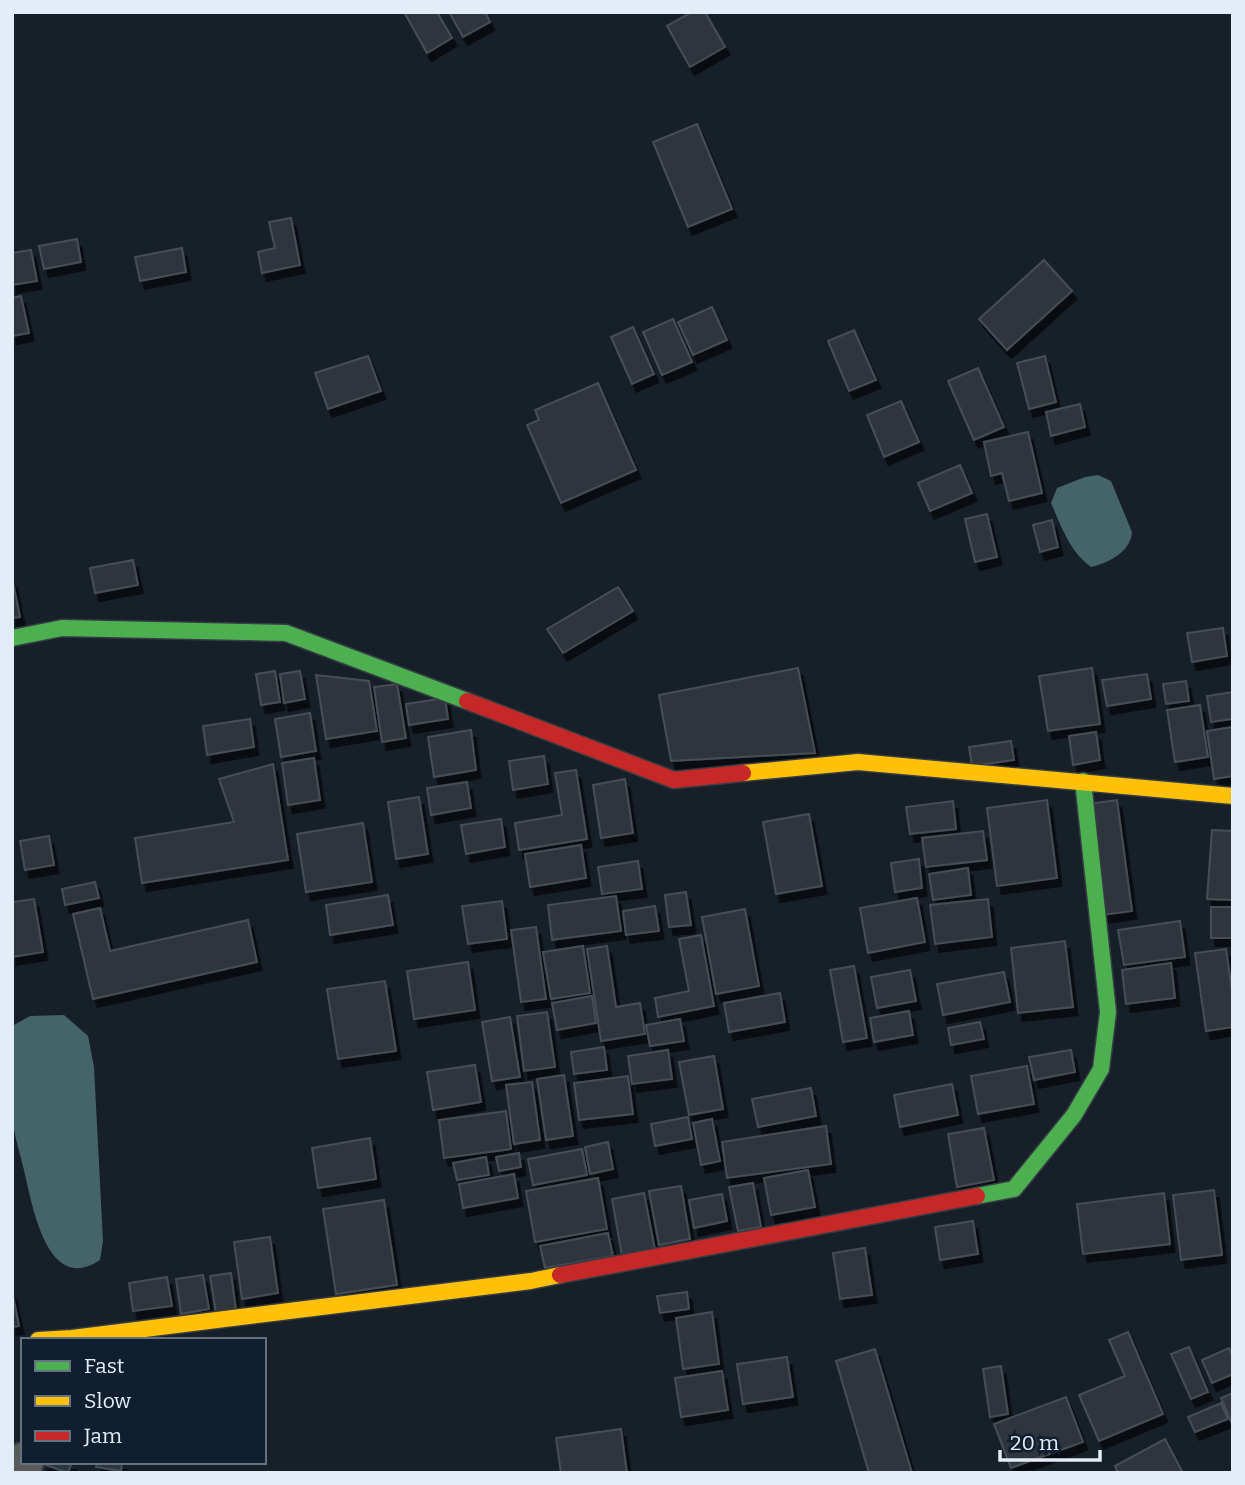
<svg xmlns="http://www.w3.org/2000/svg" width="1245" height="1485" viewBox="0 0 1245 1485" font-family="Bitter,serif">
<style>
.water{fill:#44646a}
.building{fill:#2f363e;stroke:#464d55;stroke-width:2;filter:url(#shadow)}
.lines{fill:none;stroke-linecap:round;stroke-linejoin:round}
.street-casing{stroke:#353c43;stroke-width:42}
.fast-casing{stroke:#353c43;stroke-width:19}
.slow-casing{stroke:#353c43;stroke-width:19}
.jam-casing{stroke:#353c43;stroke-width:19}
.street{stroke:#585b59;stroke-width:38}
.fast{stroke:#4caf50;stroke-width:16}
.slow{stroke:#ffc107;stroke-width:16}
.jam{stroke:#c62828;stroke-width:16}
</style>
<defs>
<filter id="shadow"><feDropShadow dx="4.5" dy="8" stdDeviation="0" flood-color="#0009"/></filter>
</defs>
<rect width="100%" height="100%" fill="#171f28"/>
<g class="water">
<path d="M1098 475 1111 481 1132 532C1131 552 1108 563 1091 567 1070 552 1061 526 1051 503L1057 488 1085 477Z"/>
<path d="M64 1015 88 1036 94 1067 103 1241 100 1260C48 1295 33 1208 25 1175 21 1156 14 1136 12 1117 9 1088 12 1056 12 1026L30 1016Z"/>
</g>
<g class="building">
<path d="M404 12H437L452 38 427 53Z"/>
<path d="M449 12H485L490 22 463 37Z"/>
<path d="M692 12H705L725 47 690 67 667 26Z"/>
<path d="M697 124 732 209 688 227 653 142Z"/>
<path d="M291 218 300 265 262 273 258 252 275 248 269 222Z"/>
<path d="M77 239 81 262 44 269 39 246Z"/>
<path d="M182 248 186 272 140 281 135 257Z"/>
<path d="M31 250 37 281 12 285V253Z"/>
<path d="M1044 260 1072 291 1007 350 979 319Z"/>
<path d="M21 296 29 333 12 336V298Z"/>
<path d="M712 307 727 340 693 355 678 322Z"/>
<path d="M673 319 692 362 662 375 643 332Z"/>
<path d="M633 327 654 374 632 384 611 337Z"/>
<path d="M854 330 876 380 849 391 828 341Z"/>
<path d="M368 356 381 391 328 409 315 373Z"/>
<path d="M1045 356 1056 402 1029 409 1017 363Z"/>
<path d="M978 368 1004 427 974 440 948 381Z"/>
<path d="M598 383 636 470 561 503 527 425 539 420 535 410Z"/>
<path d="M901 401 919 442 884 457 867 415Z"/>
<path d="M1080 404 1085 427 1051 436 1046 412Z"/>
<path d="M1028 432 1042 493 1009 501 1002 473 991 476 984 442Z"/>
<path d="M960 465 972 493 930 511 918 483Z"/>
<path d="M987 514 997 557 975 562 965 519Z"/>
<path d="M1052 520 1058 547 1040 552 1033 525Z"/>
<path d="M133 560 138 585 95 593 90 568Z"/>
<path d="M12 578 20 617 12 618Z"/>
<path d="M618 587 633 611 563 653 547 629Z"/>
<path d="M1223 628 1227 656 1192 662 1187 633Z"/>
<path d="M798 668 815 753 671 761 659 695Z"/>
<path d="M1092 668 1100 724 1048 731 1039 676Z"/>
<path d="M275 671 280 702 261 705 256 674Z"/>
<path d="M300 671 305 699 284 703 280 674Z"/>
<path d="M1147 674 1151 699 1107 706 1102 680Z"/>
<path d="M316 675 369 681 377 731 326 739Z"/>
<path d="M1186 681 1189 701 1166 704 1163 684Z"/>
<path d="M397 684 406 738 382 742 374 687Z"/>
<path d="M1233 692V719L1211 722 1207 696Z"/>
<path d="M445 698 448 719 409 725 406 704Z"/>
<path d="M1200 705 1208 757 1175 762 1167 710Z"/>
<path d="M310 713 316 751 281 757 275 719Z"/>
<path d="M250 719 254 747 207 755 203 726Z"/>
<path d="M1233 727V776L1214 779 1207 731Z"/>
<path d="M471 730 476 770 434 777 428 737Z"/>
<path d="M1096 732 1100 760 1073 765 1069 736Z"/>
<path d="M1011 741 1014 760 972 766 969 747Z"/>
<path d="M544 756 548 784 513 790 509 761Z"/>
<path d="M314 758 320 800 288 805 282 763Z"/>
<path d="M273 764 288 860 142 883 135 838 234 822 219 779Z"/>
<path d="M576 770 587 839 519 850 515 823 562 815 555 773Z"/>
<path d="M625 779 633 833 601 838 593 785Z"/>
<path d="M467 782 471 808 431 815 427 788Z"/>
<path d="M419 797 428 854 396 859 388 802Z"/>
<path d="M1047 800 1057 878 997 886 987 808Z"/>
<path d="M1117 800 1132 911 1095 916 1080 805Z"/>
<path d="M953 801 956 829 910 834 906 807Z"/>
<path d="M809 814 822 886 776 894 763 822Z"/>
<path d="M501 819 505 847 466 854 461 825Z"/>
<path d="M363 823 372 882 306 892 297 834Z"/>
<path d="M1212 830 1233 831V900L1207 899Z"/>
<path d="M983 831 987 860 926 867 922 838Z"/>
<path d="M49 836 54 865 25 870 20 841Z"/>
<path d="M581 845 586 878 530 887 525 854Z"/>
<path d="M919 859 922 888 895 892 891 863Z"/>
<path d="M638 861 642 889 602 894 598 867Z"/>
<path d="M968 868 971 895 933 900 929 874Z"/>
<path d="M95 882 99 898 65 905 62 889Z"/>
<path d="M686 892 691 925 669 927 665 895Z"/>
<path d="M388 895 393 925 330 935 326 905Z"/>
<path d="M616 896 621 931 552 940 548 905Z"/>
<path d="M917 898 925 942 868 953 860 908Z"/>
<path d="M34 899 43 952 12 957V902Z"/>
<path d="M988 899 992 937 935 944 930 905Z"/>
<path d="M502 901 507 939 468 944 462 906Z"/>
<path d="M655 906 659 931 626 935 623 911Z"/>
<rect x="1211" y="907" width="22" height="31"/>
<path d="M100 908 110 951 248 920 257 962 93 999 73 914Z"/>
<path d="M745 909 759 986 716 994 702 917Z"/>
<path d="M1180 921 1185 957 1124 965 1118 930Z"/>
<path d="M536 927 546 999 521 1002 511 930Z"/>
<path d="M701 935 714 1006 658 1017 655 998 689 991 679 939Z"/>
<path d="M1065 941 1073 1007 1018 1013 1011 948Z"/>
<path d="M583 946 590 993 551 999 543 952Z"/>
<path d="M607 946 616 1007 640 1003 645 1034 601 1041 587 949Z"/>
<path d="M1226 949 1233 998V1027L1206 1031 1195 953Z"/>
<path d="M468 962 475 1010 414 1019 407 971Z"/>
<path d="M1171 963 1175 998 1126 1004 1122 970Z"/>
<path d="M854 966 867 1038 843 1042 830 970Z"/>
<path d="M910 970 916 1001 877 1008 871 977Z"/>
<path d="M1004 972 1010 1002 943 1015 937 984Z"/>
<path d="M385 981 396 1051 338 1059 327 989Z"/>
<path d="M780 993 785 1022 729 1032 724 1003Z"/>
<path d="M592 996 596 1023 557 1030 552 1003Z"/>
<path d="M909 1011 913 1035 874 1042 870 1018Z"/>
<path d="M547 1012 555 1067 524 1071 517 1016Z"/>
<path d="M510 1017 520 1077 492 1081 482 1022Z"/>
<path d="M680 1019 684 1041 650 1046 646 1025Z"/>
<path d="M980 1022 984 1039 951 1045 948 1028Z"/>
<path d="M604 1047 607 1070 574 1074 571 1052Z"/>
<path d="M668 1050 672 1079 632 1084 628 1056Z"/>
<path d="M1071 1050 1075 1072 1034 1080 1029 1057Z"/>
<path d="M714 1056 723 1109 689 1115 679 1062Z"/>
<path d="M475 1065 481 1102 433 1110 427 1072Z"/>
<path d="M1027 1066 1034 1104 978 1114 971 1076Z"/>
<path d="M564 1075 573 1136 546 1140 537 1079Z"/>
<path d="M628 1076 633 1114 579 1120 574 1083Z"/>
<path d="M532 1082 540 1140 514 1144 506 1085Z"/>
<path d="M952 1084 958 1115 900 1127 894 1095Z"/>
<path d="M811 1088 816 1116 758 1127 752 1099Z"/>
<path d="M506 1111 511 1149 444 1158 439 1120Z"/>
<path d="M688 1117 692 1139 655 1146 651 1124Z"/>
<path d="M712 1119 720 1161 701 1165 693 1123Z"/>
<path d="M826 1126 831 1164 727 1178 722 1142Z"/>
<path d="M984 1128 994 1180 957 1187 948 1134Z"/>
<path d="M370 1138 376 1179 318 1188 312 1148Z"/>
<path d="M608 1142 613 1169 590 1174 585 1147Z"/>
<path d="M582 1149 587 1175 533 1185 528 1159Z"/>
<path d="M519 1153 521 1167 499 1171 496 1157Z"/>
<path d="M486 1157 489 1175 457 1180 453 1163Z"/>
<path d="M808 1170 815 1207 771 1215 764 1178Z"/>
<path d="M514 1174 518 1198 463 1208 459 1184Z"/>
<path d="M598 1178 607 1229 535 1242 526 1191Z"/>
<path d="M753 1183 761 1227 738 1231 729 1187Z"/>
<path d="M681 1186 690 1239 659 1245 649 1191Z"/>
<path d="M1214 1190 1222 1255 1181 1260 1173 1195Z"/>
<path d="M644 1193 655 1250 622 1256 612 1199Z"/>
<path d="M1164 1193 1170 1244 1083 1254 1077 1204Z"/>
<path d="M722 1194 727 1221 694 1228 689 1200Z"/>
<path d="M384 1200 397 1285 336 1294 323 1209Z"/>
<path d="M973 1221 978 1254 940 1260 935 1227Z"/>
<path d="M608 1233 613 1256 545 1268 540 1246Z"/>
<path d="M270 1237 278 1293 242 1299 234 1242Z"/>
<path d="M865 1248 872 1295 840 1299 833 1253Z"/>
<path d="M231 1273 236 1310 216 1313 210 1276Z"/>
<path d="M203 1275 209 1309 181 1314 176 1279Z"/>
<path d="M167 1277 172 1306 133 1311 129 1283Z"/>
<path d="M12 1291 19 1326 12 1327Z"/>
<path d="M687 1292 689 1309 660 1313 657 1296Z"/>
<path d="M712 1312 719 1364 683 1369 676 1318Z"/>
<path d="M1128 1332 1163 1414 1099 1441 1079 1395 1125 1376 1109 1340Z"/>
<path d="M1189 1347 1208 1392 1191 1399 1171 1354Z"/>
<path d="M1229 1348 1233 1357V1374L1212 1383 1202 1360Z"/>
<path d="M875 1349 912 1473H869L836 1361Z"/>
<path d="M787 1357 793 1397 743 1404 737 1364Z"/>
<path d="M1001 1366 1008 1414 990 1417 983 1369Z"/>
<path d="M722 1371 728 1410 681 1417 675 1378Z"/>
<path d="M1233 1393V1426L1221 1398Z"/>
<path d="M1066 1397 1083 1442 1011 1468 994 1424Z"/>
<path d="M1221 1403 1228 1419 1195 1432 1188 1417Z"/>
<path d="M621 1429 627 1473H561L556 1438Z"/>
<path d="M1165 1439 1183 1473H1118L1115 1466Z"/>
<path d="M44 1462H72L68 1473 43 1464Z"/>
<path d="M97 1462H122L121 1471 96 1467Z"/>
</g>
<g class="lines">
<g class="street-casing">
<path id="street" d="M19 1473 24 1462"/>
</g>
<g class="fast-casing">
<g id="fast">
<path d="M12 638 62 628 286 633 467 701"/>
<path d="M977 1196 1014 1189 1074 1115 1101 1069 1108 1012 1083 781"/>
</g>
</g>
<g class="slow-casing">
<g id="slow">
<path d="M743 773 858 762 1233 796"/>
<path d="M38 1340 72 1338 531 1281 560 1275"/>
</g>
</g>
<g class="jam-casing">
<g id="jam">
<path d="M467 701 674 780 743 773"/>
<path d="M560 1275 977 1196"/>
</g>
</g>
<use href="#street" class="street"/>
<use href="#fast" class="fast"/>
<use href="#slow" class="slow"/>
<use href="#jam" class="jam"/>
</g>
<rect width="1245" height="1485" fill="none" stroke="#e3edf8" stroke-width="28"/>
<rect x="21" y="1338" width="245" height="126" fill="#101f2f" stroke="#64717f" stroke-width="2"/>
<rect x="35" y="1361" width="35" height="10" fill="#4caf50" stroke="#64717f" stroke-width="2"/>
<text x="84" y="1373" font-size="21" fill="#e3edf8">Fast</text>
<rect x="35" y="1396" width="35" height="10" fill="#ffc107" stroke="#64717f" stroke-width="2"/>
<text x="84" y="1408" font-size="21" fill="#e3edf8">Slow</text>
<rect x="35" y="1431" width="35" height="10" fill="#c62828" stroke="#64717f" stroke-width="2"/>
<text x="84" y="1443" font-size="21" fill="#e3edf8">Jam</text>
<path d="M1000 1450v10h100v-10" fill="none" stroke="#e3edf8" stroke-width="3.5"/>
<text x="1010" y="1450" font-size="21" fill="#e3edf8" stroke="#101f2f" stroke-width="5" paint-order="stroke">20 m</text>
</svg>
